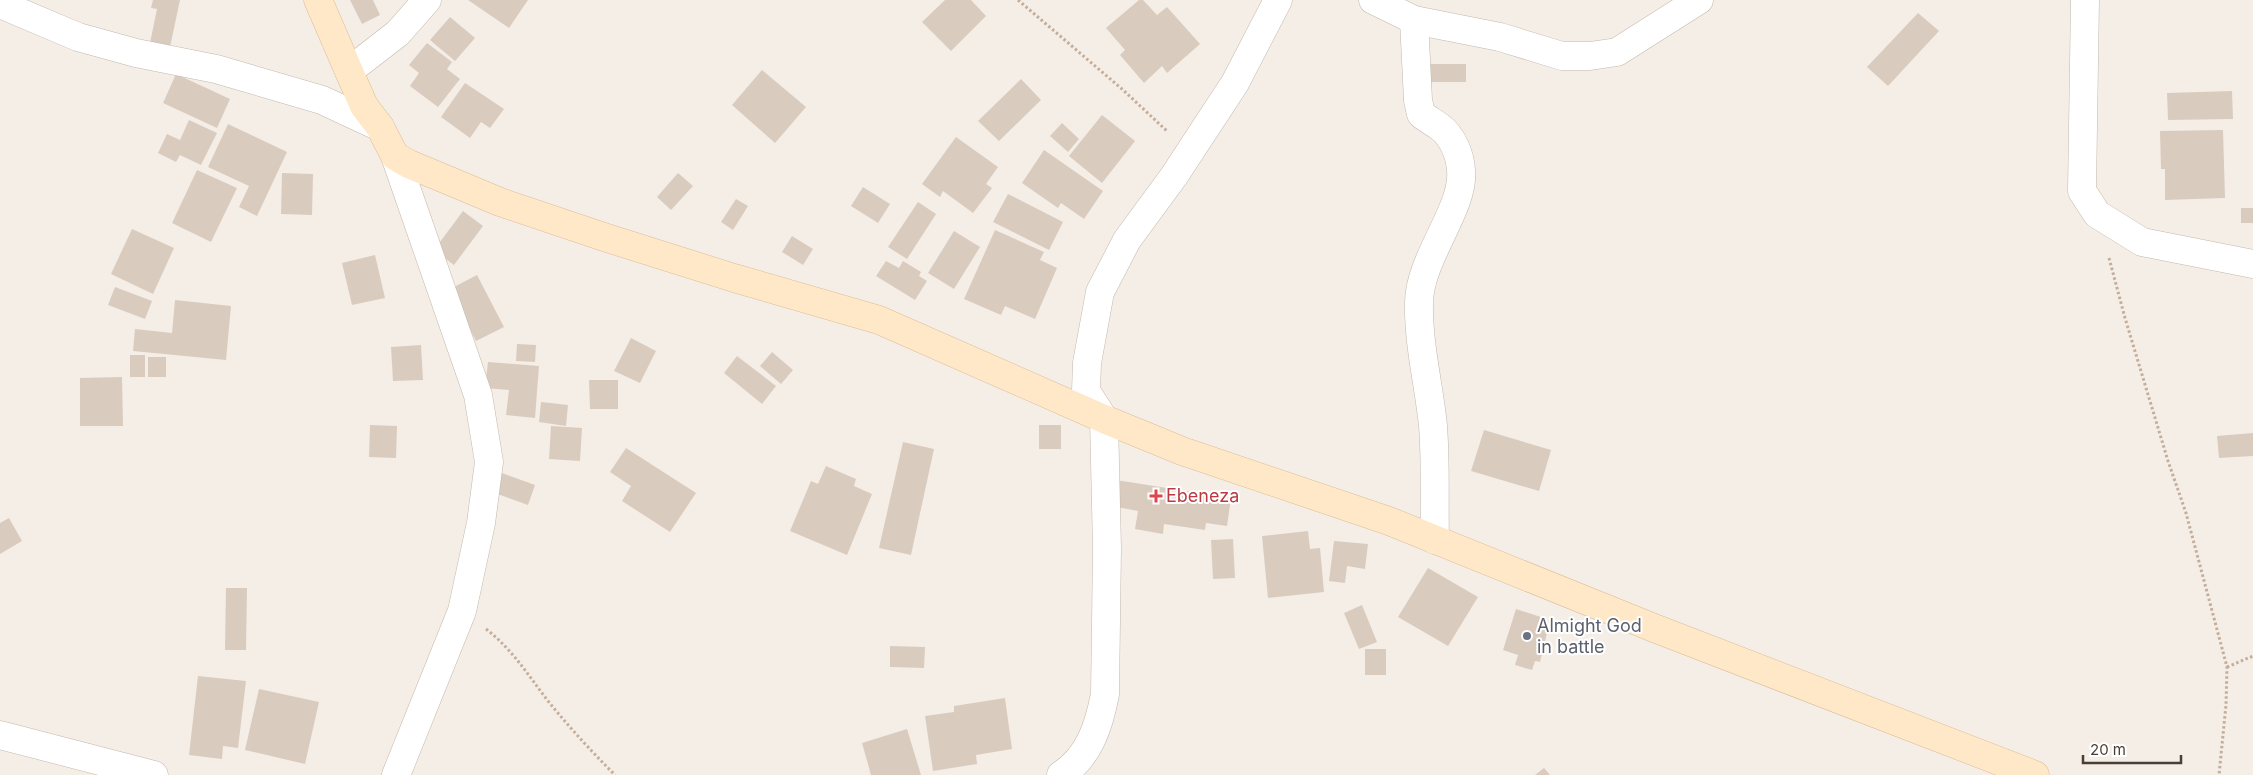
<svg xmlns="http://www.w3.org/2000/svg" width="2253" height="775" viewBox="0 0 2253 775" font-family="Inter,sans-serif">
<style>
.building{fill:#dacbbf}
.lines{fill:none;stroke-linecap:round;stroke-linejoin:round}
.street-casing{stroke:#c4b7ac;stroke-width:29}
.secondary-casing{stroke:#dbbd96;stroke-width:29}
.path{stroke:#c4ad99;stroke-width:3;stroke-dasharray:2.5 2.5;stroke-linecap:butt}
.street{stroke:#fff;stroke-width:28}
.secondary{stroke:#ffe8c7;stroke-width:28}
.health-dot{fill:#e0444e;stroke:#fff;stroke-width:2}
.worship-dot{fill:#6b7280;stroke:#fff;stroke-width:2}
.labels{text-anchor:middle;stroke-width:4;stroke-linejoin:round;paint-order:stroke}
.health-label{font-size:18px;fill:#be3a42;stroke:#fff;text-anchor:start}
.worship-label{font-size:18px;fill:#5b616d;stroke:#fff;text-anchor:start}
</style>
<rect width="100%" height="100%" fill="#f5eee7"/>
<g class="building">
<path d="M153 0H180L170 47 150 43 157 9 151 8Z"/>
<path d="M350 0H373L380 15 362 24Z"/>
<path d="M468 0H528L509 28Z"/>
<path d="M945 0H971L986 16 951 51 922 22Z"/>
<path d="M1139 0H1143L1157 15 1167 7 1200 44 1167 73 1162 66 1144 83 1120 55 1125 50 1106 28Z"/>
<path d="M1918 13 1939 31 1888 86 1867 67Z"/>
<path d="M450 17 475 38 455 61 430 40Z"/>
<path d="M427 43 452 62 447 69 460 79 438 107 410 86 419 73 409 65Z"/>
<rect x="1430" y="64" width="36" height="18"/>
<path d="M762 70 806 107 775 143 732 105Z"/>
<path d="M176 74 230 99 217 128 163 103Z"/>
<path d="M1021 79 1041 100 999 141 978 121Z"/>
<path d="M465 83 504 109 490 128 481 122 470 138 441 117Z"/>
<path d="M2232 91 2233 119 2168 120 2167 93Z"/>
<path d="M1102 115 1135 141 1102 183 1069 156Z"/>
<path d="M189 120 217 133 201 165 180 155 176 162 158 153 167 134 180 140Z"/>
<path d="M1062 123 1079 139 1068 152 1050 136Z"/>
<path d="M228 124 287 152 257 216 239 207 249 186 208 167Z"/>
<path d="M2223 130 2225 198 2165 200V169H2161L2160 131Z"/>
<path d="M956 137 998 167 986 184 992 188 973 213 943 191 940 197 922 184Z"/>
<path d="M1044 150 1103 191 1084 219 1061 203 1058 208 1022 183Z"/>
<path d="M197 170 237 188 211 242 172 223Z"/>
<path d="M282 173 313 174 312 215 281 214Z"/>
<path d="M678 173 693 186 671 210 657 197Z"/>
<path d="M863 187 890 204 878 223 851 206Z"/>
<path d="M1008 194 1063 222 1049 250 993 222Z"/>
<path d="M736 199 748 206 733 230 721 222Z"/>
<path d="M918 202 936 214 907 259 888 247Z"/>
<rect x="2241" y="208" width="12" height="15"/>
<path d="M463 211 483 226 454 265 434 250Z"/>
<path d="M132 229 174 248 153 294 111 274Z"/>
<path d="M995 230 1044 252 1040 260 1057 268 1035 319 1005 306 1001 315 964 299Z"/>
<path d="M954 231 980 247 954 289 928 273Z"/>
<path d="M792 236 813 249 803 265 782 252Z"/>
<path d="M375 255 385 298 352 305 342 263Z"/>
<path d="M886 261 899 268 903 261 921 272 919 276 927 281 915 300 876 276Z"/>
<path d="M477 275 504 327 476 341 450 289Z"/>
<path d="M115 287 152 301 145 319 108 305Z"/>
<path d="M175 300 231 306 226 360 133 351 135 329 172 333Z"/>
<path d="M631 338 656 351 640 383 614 371Z"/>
<path d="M517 344 536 345 535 362 516 361Z"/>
<path d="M421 345 423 380 393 381 391 347Z"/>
<path d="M772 352 793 370 781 384 760 366Z"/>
<rect x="130" y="355" width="15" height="22"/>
<path d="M737 356 776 386 762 404 724 373Z"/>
<rect x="148" y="357" width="18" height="20"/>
<path d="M488 362 539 366 535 418 506 415 509 390 485 388Z"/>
<path d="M122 377 123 426H80V378Z"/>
<path d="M589 380H618V409H590Z"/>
<path d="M541 402 568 405 566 426 539 422Z"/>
<path d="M370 425 397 426 396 458 369 457Z"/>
<rect x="1039" y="425" width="22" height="24"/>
<path d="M551 426 582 428 580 461 549 459Z"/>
<path d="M1484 430 1551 450 1539 491 1471 471Z"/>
<path d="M2253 433V456L2219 458 2217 436Z"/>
<path d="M903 442 934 449 911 555 879 548Z"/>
<path d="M626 448 696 493 670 532 622 501 631 486 610 472Z"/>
<path d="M826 466 856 479 854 486 872 494 847 555 790 531 811 481 818 484Z"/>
<path d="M502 473 535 485 528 505 495 493Z"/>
<path d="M1116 480 1231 498 1227 526 1206 523 1205 530 1164 524 1163 534 1135 529 1138 511 1112 506Z"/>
<path d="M9 518 22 541 0 554V523Z"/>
<path d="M1308 531 1310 549 1320 548 1324 592 1268 598 1262 536Z"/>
<path d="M1233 539 1235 578 1213 579 1211 540Z"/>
<path d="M1334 541 1368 544 1365 569 1347 566 1345 583 1329 581Z"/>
<path d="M1428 568 1478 597 1448 646 1398 617Z"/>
<path d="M226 588H247L246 650H225Z"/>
<path d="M1362 605 1377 642 1359 649 1344 613Z"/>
<path d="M1516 609 1544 618 1541 626 1548 629 1540 662 1535 661 1532 670 1515 665 1518 655 1503 650Z"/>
<path d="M890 646 925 647 924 668 890 667Z"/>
<rect x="1365" y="649" width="21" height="26"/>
<path d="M198 676 246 681 238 748 223 746 222 759 189 755Z"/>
<path d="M259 689 319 702 305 764 245 750Z"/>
<path d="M1005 698 1012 749 976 755 977 764 933 771 925 716 954 712V706Z"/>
<path d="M907 729 921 775H871L862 743Z"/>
<path d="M1544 768 1550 775H1535Z"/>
</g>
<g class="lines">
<g class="street-casing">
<g id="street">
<path d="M1373 0 1414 20 1500 37 1562 56H1590L1617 52 1699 0"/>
<path d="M2085 0 2082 191 2097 214 2142 242 2253 264"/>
<path d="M0 4 78 37 136 53 216 69 322 100 380 127"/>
<path d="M1414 20 1418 100 1421 114C1427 119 1433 122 1440 127 1452 136 1460 154 1461 170 1465 208 1420 257 1419 302 1418 344 1429 385 1433 426 1436 463 1434 502 1435 540"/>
<path d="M349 71 398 33 427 0"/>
<path d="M395 156 478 395 489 462 481 523 462 611 396 775"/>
<path d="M0 735 154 775"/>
<path d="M1061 775C1089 757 1099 726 1105 694L1107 548 1104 419 1086 391 1087 363 1100 292 1127 240 1174 176 1235 83 1278 0"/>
</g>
</g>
<g class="secondary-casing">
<path id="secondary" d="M318 0 364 106 380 127 395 156 409 164 500 202 607 238 734 278 879 320 1104 419 1182 451 1389 521 1654 628 2035 775"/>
</g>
<g class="path">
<path d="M1018 0 1122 89 1168 132"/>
<path d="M2109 258 2125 318 2168 461 2186 513 2227 667 2226 705 2219 775"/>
<path d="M486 629C513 650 528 675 548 701 569 727 592 752 615 775"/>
<path d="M2227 667 2253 656"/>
</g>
<use href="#street" class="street"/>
<use href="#secondary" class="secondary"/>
</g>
<path class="health-dot" d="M1153.5 488.5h5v5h5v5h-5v5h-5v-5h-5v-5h5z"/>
<circle class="worship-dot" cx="1527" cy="636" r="5"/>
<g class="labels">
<g class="health-label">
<text x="1166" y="502">Ebeneza</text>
</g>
<g class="worship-label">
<text x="1537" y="632">Almight God<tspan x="1537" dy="21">in battle</tspan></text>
</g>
</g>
<path d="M2083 755v8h98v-8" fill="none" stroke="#493e35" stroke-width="2.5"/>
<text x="2090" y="755" font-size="15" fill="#493e35" stroke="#ffffff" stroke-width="4" paint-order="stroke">20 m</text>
</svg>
